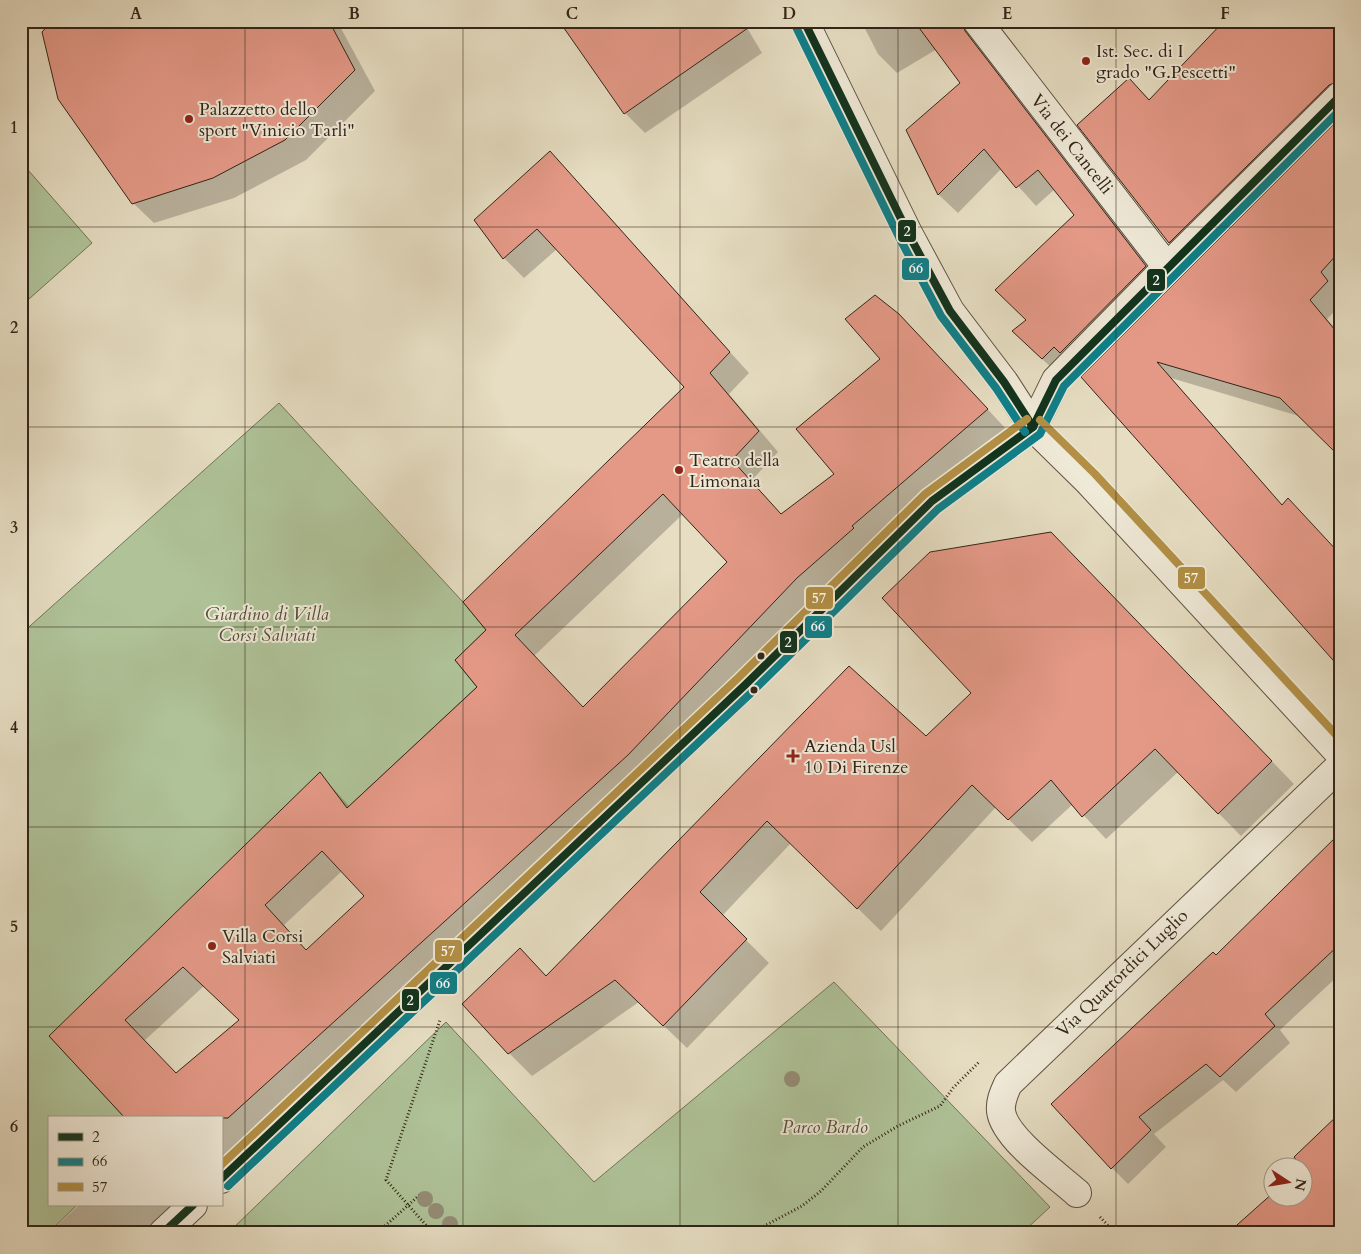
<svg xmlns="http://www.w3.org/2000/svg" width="1361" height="1254" viewBox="0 0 1361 1254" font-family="Cardo,serif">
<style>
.green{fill:#afc298;stroke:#707458}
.shadow{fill:#0003;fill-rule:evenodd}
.building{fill:#e49987;stroke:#322518;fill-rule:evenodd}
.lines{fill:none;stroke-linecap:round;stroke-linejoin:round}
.street-casing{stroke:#5f5342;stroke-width:30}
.path{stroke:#322518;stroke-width:3;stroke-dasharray:1 2.5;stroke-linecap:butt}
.street{stroke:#efe9d7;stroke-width:28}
.bus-1-casing{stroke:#efe9d7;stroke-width:11}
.bus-2-casing{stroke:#efe9d7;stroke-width:11}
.bus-3-casing{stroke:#efe9d7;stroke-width:11}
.bus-1{stroke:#10331d;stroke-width:8}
.bus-2{stroke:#0f7f89;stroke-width:8}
.bus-3{stroke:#b28f45;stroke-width:8}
.tree{fill:#948d76}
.grid{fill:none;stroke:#322518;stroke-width:1;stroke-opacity:0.55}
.poi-dot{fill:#8f2418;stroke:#efe9d7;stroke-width:2}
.bus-dot{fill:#322518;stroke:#efe9d7;stroke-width:2}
.labels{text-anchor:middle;stroke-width:4;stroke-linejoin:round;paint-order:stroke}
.poi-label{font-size:18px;fill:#322518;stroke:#efe9d7;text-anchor:start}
.street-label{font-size:18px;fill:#322518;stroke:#efe9d7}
.park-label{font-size:18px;font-style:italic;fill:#514c38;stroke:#efe9d7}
.line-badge{stroke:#efe9d7;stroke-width:2}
.badge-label{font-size:14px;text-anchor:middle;font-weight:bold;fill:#fff}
.neatline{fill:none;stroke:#322518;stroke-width:2}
.grid-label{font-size:16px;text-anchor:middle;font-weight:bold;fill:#322518}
</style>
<rect width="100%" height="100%" fill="#e6ddc2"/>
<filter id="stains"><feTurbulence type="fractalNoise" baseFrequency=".004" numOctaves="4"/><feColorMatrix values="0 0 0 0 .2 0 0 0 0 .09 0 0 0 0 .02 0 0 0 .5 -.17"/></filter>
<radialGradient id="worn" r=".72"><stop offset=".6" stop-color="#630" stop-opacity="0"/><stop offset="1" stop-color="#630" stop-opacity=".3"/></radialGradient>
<g class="green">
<path d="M21 162 92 243 29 299 21 290Z"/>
<path d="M279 403 463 602 486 630 455 660 477 687 347 808 49 1036 125 1118H49V1205H77L48 1233H21V634Z"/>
<path d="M834 982 1050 1207 1022 1233H228L446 1022 594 1182Z"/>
</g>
<g class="shadow">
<path d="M54 21H337L375 91 306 160 234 198 154 223 133 203Z"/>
<path d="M743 21 762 53 645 133 625 113Z"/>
<path d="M861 21H1011L1005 27 995 24 1164 285 1062 377 1032 350 1027 320 1076 215 1055 189 1036 206 1002 168 958 213 939 195 908 130 961 83 937 49 897 73 878 54Z"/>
<path d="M1340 21V110L1187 260 1170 243 1079 126 1129 79 1150 100Z"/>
<path d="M1340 120V306L1327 319 1340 334V456L1299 416 1171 378 1283 506 1288 499 1340 554 1083 377Z"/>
<path d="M550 153 749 373 729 394 778 452 751 481 782 515 836 474 899 314 1007 430 221 1162V1118L51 1036 320 774 350 807 479 687 487 630 686 387 557 249 524 278 504 258ZM683 514 728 562 583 708 534 656ZM342 871 366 896 307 951 284 925ZM204 986 240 1021 176 1075 144 1041Z"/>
<path d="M1074 557 1294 784 1241 836 1178 772 1106 839 1073 804 1032 842 996 807 881 931 791 843 722 916 769 963 687 1048 639 1002 532 1076 509 1053 520 950 547 977 849 668 926 738 972 693Z"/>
<path d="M1340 838V974L1280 1030 1290 1043 1236 1092 1223 1080 1154 1134 1166 1147 1128 1184 1112 1168 1216 957Z"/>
<path d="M1340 1115V1233L1274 1196H1304V1166L1295 1157Z"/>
<path d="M79 1205H174L144 1233H49Z"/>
</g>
<g class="building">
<path d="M52 21H329L355 70 285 140 213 178 132 204 58 99 42 32Z"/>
<path d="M559 21H758L624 114Z"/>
<path d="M914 21H962L965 31 1146 266 1060 353 1054 347 1042 359 1012 331 1026 320 995 290 1074 215 1038 170 1016 188 984 149 938 195 906 130 960 83Z"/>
<path d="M1224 21H1340V81L1329 85 1169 243 1077 125 1129 78 1149 100Z"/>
<path d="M1340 118V251L1321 272 1328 281 1310 300 1340 336V457L1280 398 1157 362 1282 505 1288 498 1340 554V668L1081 377Z"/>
<path d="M550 151 730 352 710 373 759 431 732 460 781 514 834 474 796 429 880 359 845 319 875 295 899 314 988 409 852 526 854 528 797 578 628 755 228 1118H125L49 1036 320 772 347 808 477 687 455 660 486 630 463 602 684 387 537 229 503 259 474 220ZM663 494 727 562 583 707 515 635ZM322 851 364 896 306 950 265 905ZM183 967 239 1020 176 1073 125 1020Z"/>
<path d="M1051 532 1272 761 1218 814 1155 749 1082 817 1051 780 1008 820 972 785 857 909 767 821 700 892 747 939 663 1026 615 980 508 1054 462 1004 520 948 546 976 849 666 926 736 971 693 882 598 930 552Z"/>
<path d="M1340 833V944L1265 1014 1275 1026 1220 1077 1206 1064 1139 1117 1151 1130 1111 1169 1051 1104 1213 952 1216 955Z"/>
<path d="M1340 1113V1233H1228L1274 1192V1196H1304V1166H1301L1294 1157Z"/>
</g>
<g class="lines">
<g class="street-casing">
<g id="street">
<path d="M804 21 908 233 950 311 1004 382 1033 427 1088 481 1340 754"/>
<path d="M977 21 1167 267"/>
<path d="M221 1179 745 685 932 501 1033 427 1056 380 1167 267 1340 96"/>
<path d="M1077 1193C1057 1175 1004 1138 1001 1111 1000 1101 1004 1093 1008 1084L1340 766"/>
<path d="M163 1233 193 1205"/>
</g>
</g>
<g class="path">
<path d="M1100 1217 1115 1233"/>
<path d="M377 1233 423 1192"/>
<path d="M433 1233 386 1180 440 1020"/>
<path d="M751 1233 802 1206 821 1191 863 1147 898 1126 940 1106 953 1088 979 1062"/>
</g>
<use href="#street" class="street"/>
<g class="bus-1-casing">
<g id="bus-1">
<path d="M804 21 908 233 950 311 1004 382 1033 427"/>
<path d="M221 1179 745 685 932 501 1033 427 1056 380 1340 96"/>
<path d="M163 1233 193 1205"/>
</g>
</g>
<g class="bus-2-casing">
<g id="bus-2">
<path d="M795 25 899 237 941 316 996 388 1025 432"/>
<path d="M228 1186 752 692 938 509 1040 434 1064 386 1340 110"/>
</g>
</g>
<g class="bus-3-casing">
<g id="bus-3">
<path d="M1040 420 1095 474 1340 739"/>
<path d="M221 1165 738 678 925 494 1027 419"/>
</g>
</g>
<use href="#bus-1" class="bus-1"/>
<use href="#bus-2" class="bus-2"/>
<use href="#bus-3" class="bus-3"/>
</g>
<g class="tree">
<circle cx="792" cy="1079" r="8"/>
<circle cx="425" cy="1199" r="8"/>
<circle cx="436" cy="1211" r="8"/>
<circle cx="450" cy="1224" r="8"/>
</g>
<path class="grid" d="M245 21V1233M463 21V1233M680 21V1233M898 21V1233M1116 21V1233M21 227H1340M21 427H1340M21 627H1340M21 827H1340M21 1027H1340"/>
<g class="poi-dot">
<circle cx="1086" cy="61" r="5"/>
<circle cx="189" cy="119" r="5"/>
<circle cx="679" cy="470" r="5"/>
<path d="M790.5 748.5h5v5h5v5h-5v5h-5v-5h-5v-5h5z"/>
<circle cx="212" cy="946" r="5"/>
</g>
<g class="bus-dot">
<circle cx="761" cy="656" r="4.5"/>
<circle cx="754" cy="690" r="4.5"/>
</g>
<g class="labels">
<g class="poi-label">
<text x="1096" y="57">Ist. Sec. di I<tspan x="1096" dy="21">grado "G.Pescetti"</tspan></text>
<text x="199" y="115">Palazzetto dello<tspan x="199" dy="21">sport "Vinicio Tarli"</tspan></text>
<text x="689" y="466">Teatro della<tspan x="689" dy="21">Limonaia</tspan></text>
<text x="804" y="752">Azienda Usl<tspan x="804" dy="21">10 Di Firenze</tspan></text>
<text x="222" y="942">Villa Corsi<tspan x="222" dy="21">Salviati</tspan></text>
</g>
<g class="street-label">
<text transform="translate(1072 144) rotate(52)" y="6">Via dei Cancelli</text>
<text transform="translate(1122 973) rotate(-44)" y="6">Via Quattordici Luglio</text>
</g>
<g class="park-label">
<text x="267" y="620">Giardino di Villa<tspan x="267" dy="21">Corsi Salviati</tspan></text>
<text x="825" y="1133">Parco Bardo</text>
</g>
</g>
<g class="line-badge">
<rect x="897" y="219" width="20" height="24" rx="5" fill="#10331d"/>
<rect x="901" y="257" width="29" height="24" rx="5" fill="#0f7f89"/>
<rect x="1146" y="268" width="20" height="24" rx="5" fill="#10331d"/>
<rect x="1177" y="566" width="29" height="24" rx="5" fill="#b28f45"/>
<rect x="805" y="586" width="29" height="24" rx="5" fill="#b28f45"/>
<rect x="804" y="615" width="29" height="24" rx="5" fill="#0f7f89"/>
<rect x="779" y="630" width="19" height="24" rx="5" fill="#10331d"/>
<rect x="434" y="939" width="29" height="24" rx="5" fill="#b28f45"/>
<rect x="429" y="971" width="29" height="24" rx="5" fill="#0f7f89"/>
<rect x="401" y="988" width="19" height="24" rx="5" fill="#10331d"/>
</g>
<g class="badge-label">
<text x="907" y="236">2</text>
<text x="916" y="273">66</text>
<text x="1156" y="285">2</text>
<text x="1191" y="583">57</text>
<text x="819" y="603">57</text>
<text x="818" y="631">66</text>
<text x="788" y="647">2</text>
<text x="448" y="956">57</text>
<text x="443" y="988">66</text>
<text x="410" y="1005">2</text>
</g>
<rect width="1361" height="1254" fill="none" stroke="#e6ddc2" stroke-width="55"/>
<rect x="48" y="1116" width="175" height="90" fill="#efe9d7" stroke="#a39b8b"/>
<rect x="58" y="1133" width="25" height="8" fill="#10331d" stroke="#a39b8b"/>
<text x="92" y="1142" font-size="15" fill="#322518">2</text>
<rect x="58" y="1158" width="25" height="8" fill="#0f7f89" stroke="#a39b8b"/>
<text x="92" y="1166" font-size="15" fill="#322518">66</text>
<rect x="58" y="1183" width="25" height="8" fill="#b28f45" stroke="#a39b8b"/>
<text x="92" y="1192" font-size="15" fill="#322518">57</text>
<g transform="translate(1288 1182) rotate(102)"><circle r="24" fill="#efe9d7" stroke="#a39b8b"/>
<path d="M0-4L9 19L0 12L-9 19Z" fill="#8f2418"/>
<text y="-8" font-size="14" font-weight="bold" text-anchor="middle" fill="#322518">N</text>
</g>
<rect x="28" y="28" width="1306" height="1198" class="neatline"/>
<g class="grid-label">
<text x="136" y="19">A</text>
<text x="354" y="19">B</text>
<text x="572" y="19">C</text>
<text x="789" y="19">D</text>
<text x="1007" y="19">E</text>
<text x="1225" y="19">F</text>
<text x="14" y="133">1</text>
<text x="14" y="333">2</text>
<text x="14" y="533">3</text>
<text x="14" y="733">4</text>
<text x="14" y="932">5</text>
<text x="14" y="1132">6</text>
</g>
<rect width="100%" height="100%" filter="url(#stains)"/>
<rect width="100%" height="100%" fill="url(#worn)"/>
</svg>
